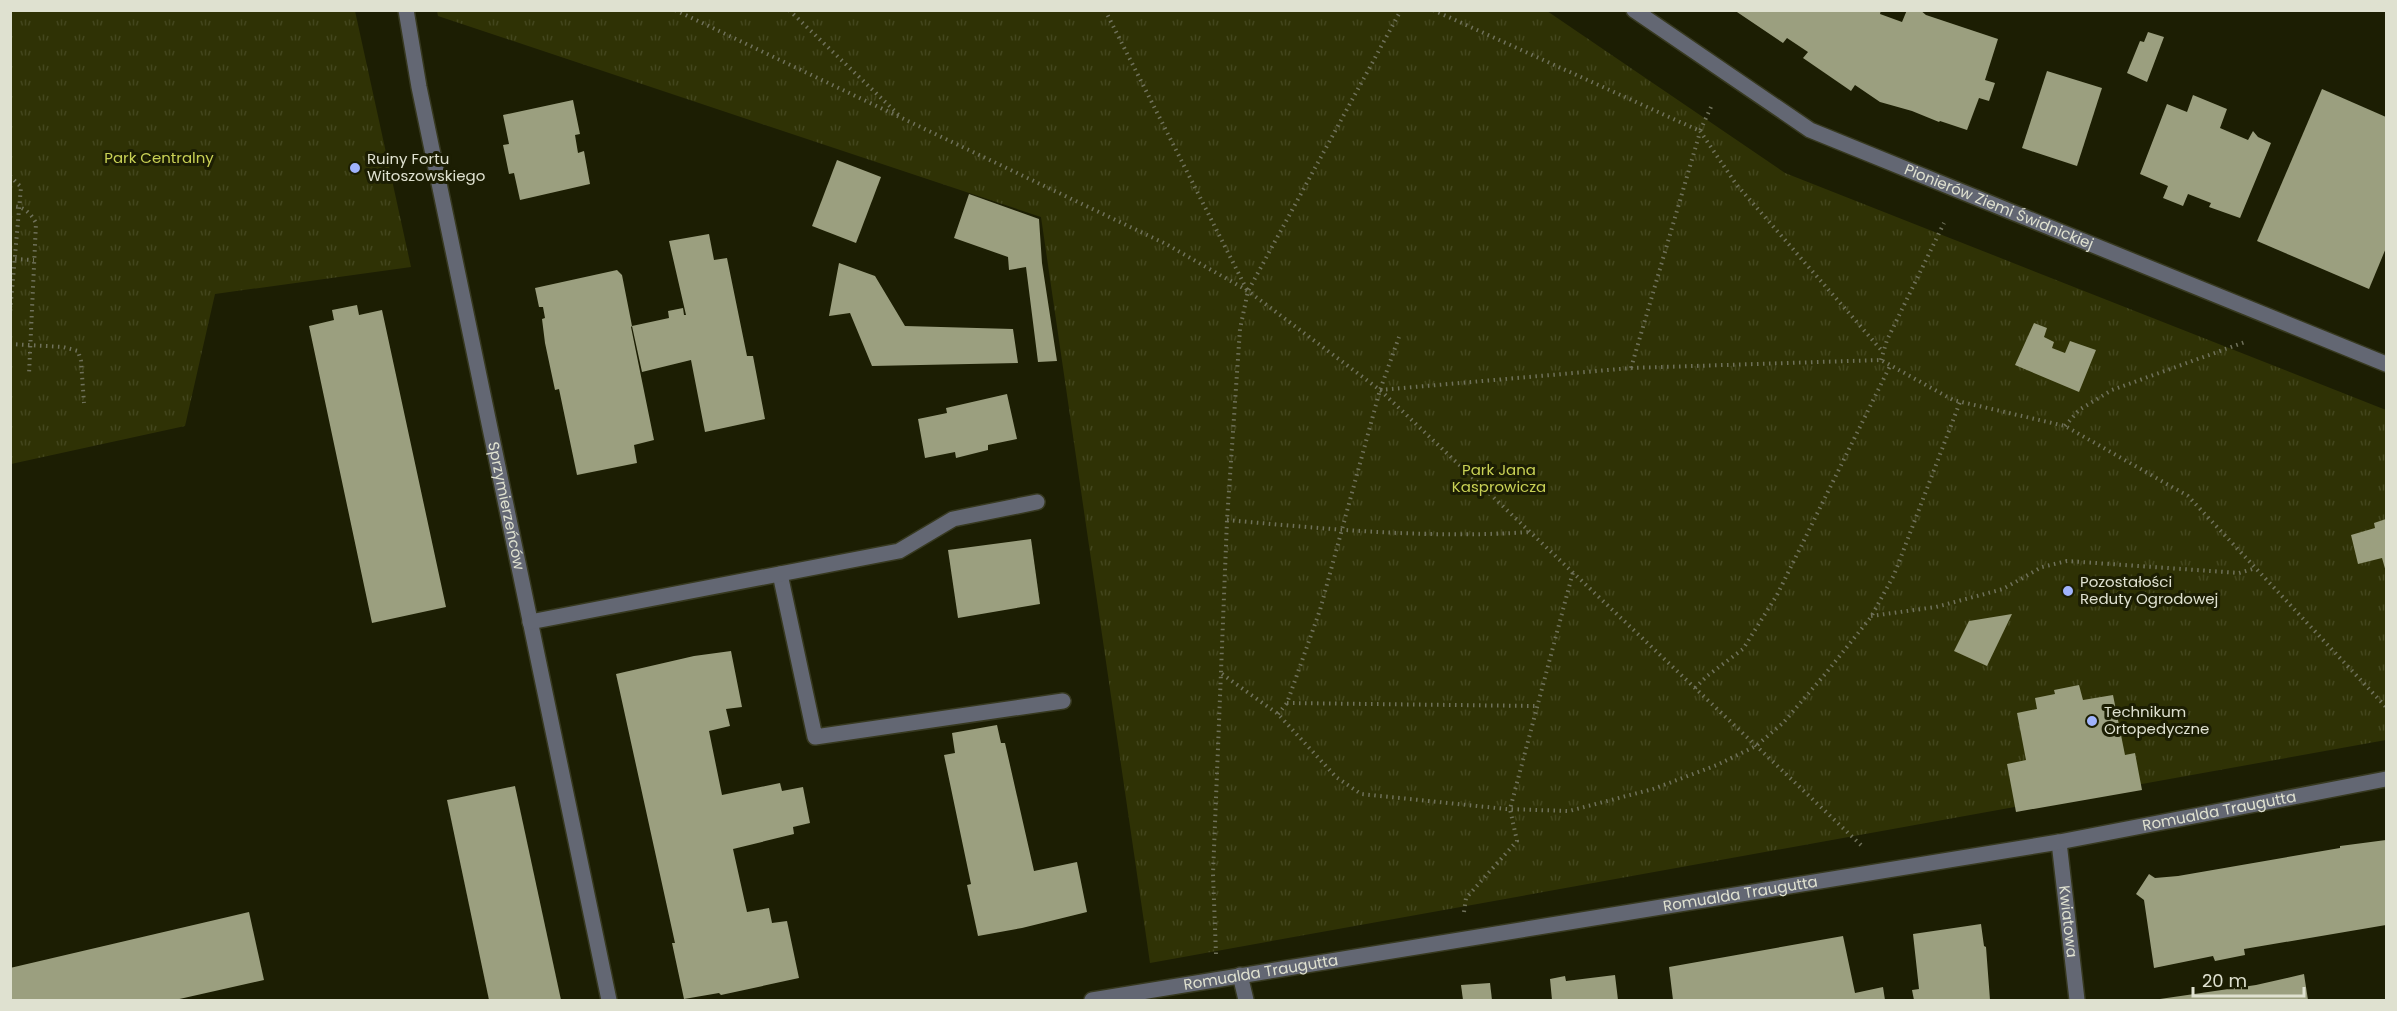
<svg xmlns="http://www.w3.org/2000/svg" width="2397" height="1011" viewBox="0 0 2397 1011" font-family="Poppins,sans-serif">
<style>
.park{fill:url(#park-tufts)}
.building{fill:#9b9f7f}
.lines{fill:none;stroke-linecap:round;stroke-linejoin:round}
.minor-casing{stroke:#373920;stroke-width:18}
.path{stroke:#6f715a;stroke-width:4;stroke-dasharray:1.5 4.5;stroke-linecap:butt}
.minor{stroke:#636773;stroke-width:15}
.poi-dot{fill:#a0b3fd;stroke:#1c1e03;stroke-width:2}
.labels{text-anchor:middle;stroke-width:6;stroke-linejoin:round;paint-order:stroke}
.park-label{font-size:15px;fill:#c9d155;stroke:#1c1e03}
.poi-label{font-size:15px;fill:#dfe1d0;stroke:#1c1e03;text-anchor:start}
.street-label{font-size:15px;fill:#dfe1d0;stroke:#1c1e03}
</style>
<defs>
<pattern id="park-tufts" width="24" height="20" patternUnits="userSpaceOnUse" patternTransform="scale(1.5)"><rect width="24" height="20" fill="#2f3205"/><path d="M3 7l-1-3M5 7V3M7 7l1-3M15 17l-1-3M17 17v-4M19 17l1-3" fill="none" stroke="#43461d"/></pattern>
</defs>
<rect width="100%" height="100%" fill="#1c1e03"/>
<g class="park">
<path d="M10 11H355L411 267 215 294 185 426 11 464Z"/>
<path d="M437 11H1547L1785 173 2386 410V740L1150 963 1041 217 438 16Z"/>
</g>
<g class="building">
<path d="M1734 10H1881L1880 14 1902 22 1907 10H1920L1926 15 1998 39 1985 80 1995 83 1989 101 1979 98 1967 130 1940 121 1939 122 1912 111 1880 102 1855 85 1851 91 1803 58 1808 52 1787 38 1783 43Z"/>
<path d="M2148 32 2164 37 2147 82 2127 73 2140 41 2144 42Z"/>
<path d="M2047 71 2102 88 2077 166 2022 148Z"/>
<path d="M2322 89 2386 117V248L2369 289 2257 241Z"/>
<path d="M2193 95 2227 109 2220 128 2248 140 2253 131 2258 137 2271 143 2240 218 2209 207 2211 203 2188 194 2183 206 2163 198 2168 186 2140 174 2167 104 2187 112Z"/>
<path d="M573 100 580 134 575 135 578 153 584 151 590 184 520 200 514 173 509 174 503 145 509 144 503 115Z"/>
<path d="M837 160 881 177 856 243 812 226Z"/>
<path d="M969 194 1039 219 1042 263 1057 361 1038 362 1026 267 1009 270 1008 257 954 238Z"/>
<path d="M709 234 714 260 727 258 747 356H753L765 419 705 432 691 360 642 372 632 326 631 327 654 440 634 445 637 463 577 475 559 389 555 390 545 343 542 319 545 318 543 307H539L535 288 617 270 622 275 632 326 669 318 668 311 683 308 684 315H686L669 241Z"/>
<path d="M839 263 875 276 905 326 1013 329 1018 363 872 366 850 313 829 316Z"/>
<path d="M357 305 359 315 382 310 446 607 372 623 309 326 334 320 332 310Z"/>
<path d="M2034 323 2047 328 2044 337 2054 342 2052 348 2065 353 2070 341 2096 350 2079 392 2015 365Z"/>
<path d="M1007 394 1017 439 988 445V450L956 458 955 452 925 458 918 419 947 413 946 408Z"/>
<path d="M2386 519V572L2382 558 2358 564 2351 535 2375 528 2374 523Z"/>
<path d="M1031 539 1040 604 958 618 948 550Z"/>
<path d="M2012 614 1987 666 1954 651 1969 621Z"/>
<path d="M731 651 742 707 726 709 730 726 709 731 722 795 780 783 782 791 803 787 810 823 793 827 794 834 733 849 747 912 769 908 772 923 787 921 799 978 721 995 719 993 684 999 672 943H675L616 674 694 656Z"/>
<path d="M2079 685 2083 700 2113 695 2125 755 2135 753 2142 790 2016 812 2007 764 2026 760 2017 713 2037 709 2035 698 2055 694 2054 690Z"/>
<path d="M997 725 1001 743H1005L1034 871 1077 862 1087 912 1022 928 978 936 967 885 971 884 944 755 955 753 952 733Z"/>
<path d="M515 786 561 1000H489L447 800Z"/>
<path d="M2386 840V925L2244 949 2245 955 2215 961 2213 956 2154 968 2144 900 2136 894 2149 874 2155 878 2178 876 2340 848V846Z"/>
<path d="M249 912 264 980 175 1000H10V968Z"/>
<path d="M1981 924 1984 946 1986 947 1990 1000H1914L1912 990 1919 989 1913 934Z"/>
<path d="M1843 936 1855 993 1883 987 1885 1000H1673L1669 967Z"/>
<path d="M2304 974 2308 1000H2153L2256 985Z"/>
<path d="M1615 975 1618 1000H1552L1550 979 1565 976 1566 981Z"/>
<path d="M1490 983 1492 1000H1463L1461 985Z"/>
</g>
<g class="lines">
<g class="minor-casing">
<g id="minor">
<path id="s1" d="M406 10 419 87 609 1000"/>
<path id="s2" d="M1634 10 1810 130 2386 364"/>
<path d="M780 574 815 737 1063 701"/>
<path d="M530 622 899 551 953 519 1037 502"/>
<path id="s3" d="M2059 842 2077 1000"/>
<path d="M1240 975 1246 1000"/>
<path id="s4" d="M1092 1000 2059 842 2386 779"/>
</g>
</g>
<g class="path">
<path d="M675 10 1166 244 1248 291 1380 390 1862 846"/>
<path d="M789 10 901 117"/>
<path d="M1105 10 1247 290"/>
<path d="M1433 10 1700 131 1711 107"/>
<path d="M1700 131 1736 184 1883 352"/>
<path d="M10 176 21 187 10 313"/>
<path d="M10 206C23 206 30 212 36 223L29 374"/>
<path d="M15 259 34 260"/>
<path d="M10 344 63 347 78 351 81 361 84 403"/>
<path d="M1881 360 1887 340 1944 223"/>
<path d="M1631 368 1700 132"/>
<path d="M1380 390 1631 368 1881 360 1953 400 2065 426 2188 496 2386 707"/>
<path d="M2065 426 2079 410 2112 390 2245 342"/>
<path d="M1227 520C1327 529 1429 539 1530 532"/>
<path d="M1871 616 1936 607 2003 589 2042 567 2067 561 2239 573 2256 568"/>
<path d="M1222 674 1278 714 1336 777 1361 794 1506 809 1569 811 1653 789 1717 765 1756 746 1783 723 1826 673 1871 617 1894 575 1960 402"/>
<path d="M1695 688 1707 676 1743 649 1777 595 1890 366"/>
<path d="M1287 703 1537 706"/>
<path d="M1278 714 1287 703 1320 610 1380 390 1399 337"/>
<path d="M1464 912 1466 898 1517 841 1510 809 1573 572"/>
<path d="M1216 954 1213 874 1227 520 1240 329 1248 291 1401 10"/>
</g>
<use href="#minor" class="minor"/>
</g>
<g class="poi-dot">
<circle cx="355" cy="168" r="6"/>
<circle cx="2068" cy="591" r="6"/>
<circle cx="2092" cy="721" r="6"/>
</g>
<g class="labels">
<g class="park-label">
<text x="159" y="163">Park Centralny</text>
<text x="1499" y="475">Park Jana<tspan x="1499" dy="17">Kasprowicza</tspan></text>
</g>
<g class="poi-label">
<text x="367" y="164">Ruiny Fortu<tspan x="367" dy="17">Witoszowskiego</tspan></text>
<text x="2080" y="587">Pozostałości<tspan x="2080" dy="17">Reduty Ogrodowej</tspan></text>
<text x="2104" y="717">Technikum<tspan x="2104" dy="17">Ortopedyczne</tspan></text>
</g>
<g class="street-label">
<text dy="5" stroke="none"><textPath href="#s2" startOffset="417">Pionierów Ziemi Świdnickiej</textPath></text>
<text dy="5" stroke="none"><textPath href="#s1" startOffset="506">Sprzymierzeńców</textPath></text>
<text dy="5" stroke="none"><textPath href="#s4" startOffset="1143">Romualda Traugutta</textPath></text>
<text dy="5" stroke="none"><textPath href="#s4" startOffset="657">Romualda Traugutta</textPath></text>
<text dy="5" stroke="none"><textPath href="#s3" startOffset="80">Kwiatowa</textPath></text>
<text dy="5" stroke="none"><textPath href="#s4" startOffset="171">Romualda Traugutta</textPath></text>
</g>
</g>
<rect width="2397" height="1011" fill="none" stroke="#dfe1d0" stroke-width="24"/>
<path d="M2193 987v9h111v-9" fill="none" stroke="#dfe1d0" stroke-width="3"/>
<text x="2202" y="987" font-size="18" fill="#dfe1d0" stroke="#1c1e03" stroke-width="4.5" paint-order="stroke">20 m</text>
</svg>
